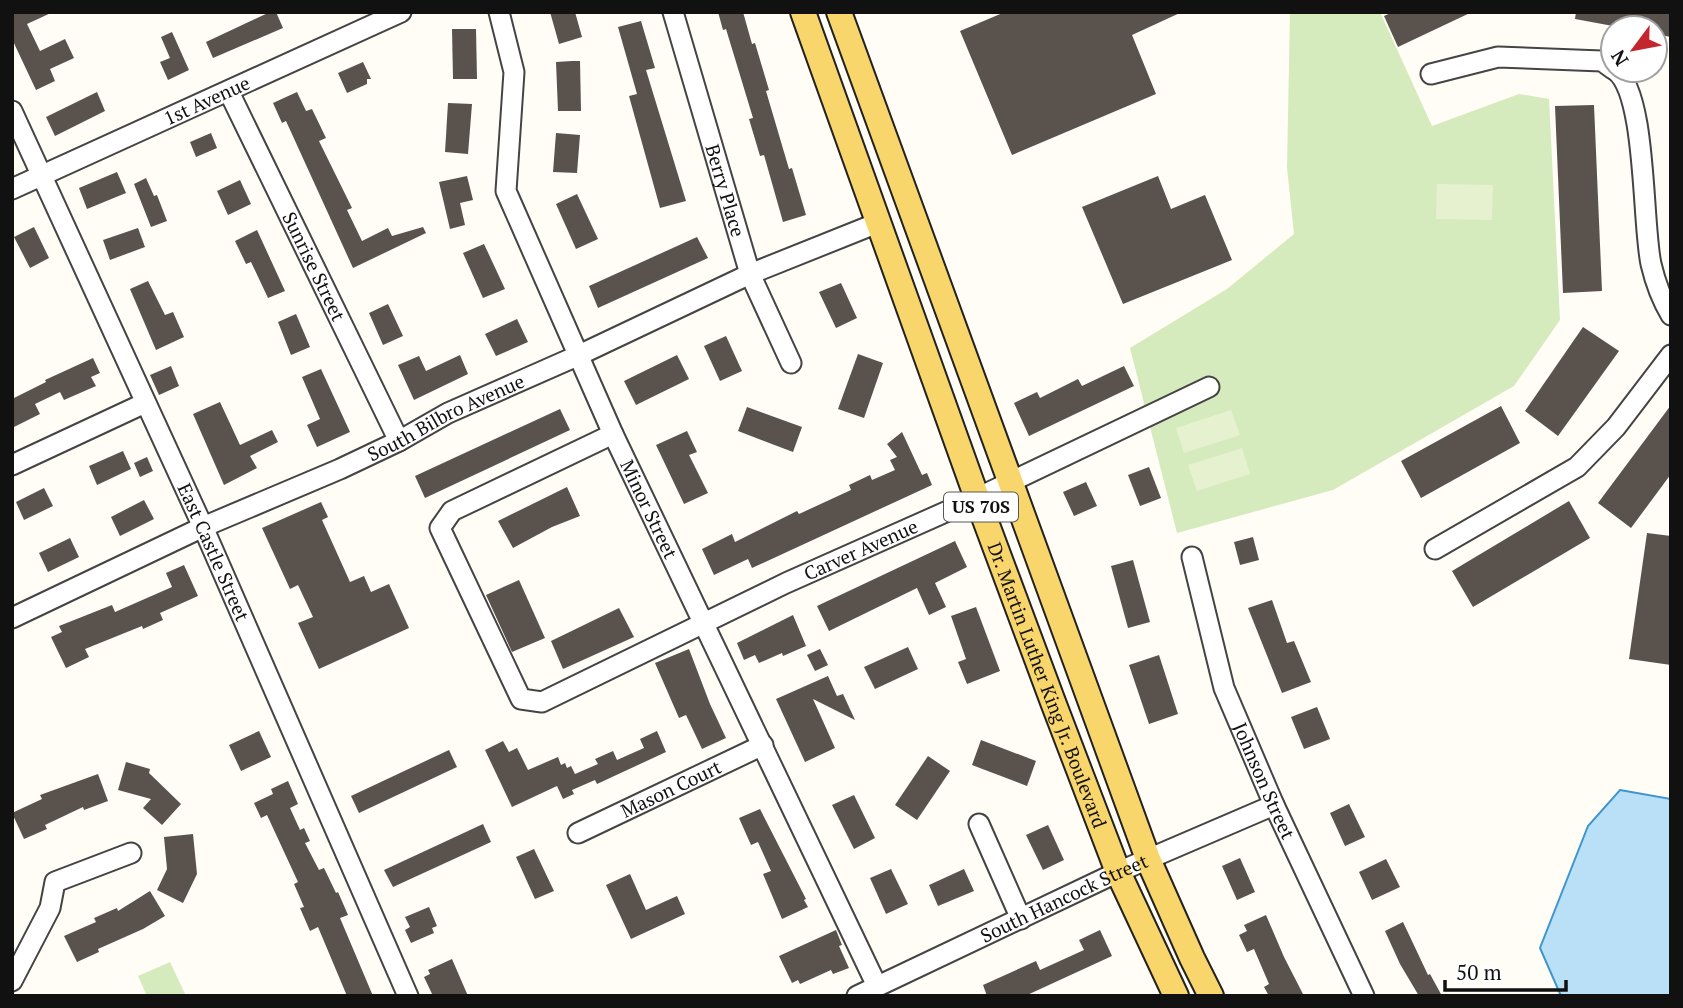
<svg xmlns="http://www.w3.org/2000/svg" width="1683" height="1008" viewBox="0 0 1683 1008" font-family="'PT Serif',serif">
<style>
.green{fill:#d5ebbd}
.pitch{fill:#e6f2cf}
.water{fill:#b9e0f7;stroke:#3f96cf;stroke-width:2}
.building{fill:#5a524d}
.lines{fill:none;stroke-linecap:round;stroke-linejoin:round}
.minor-casing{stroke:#444;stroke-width:23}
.major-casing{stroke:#222;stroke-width:28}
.minor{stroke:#fff;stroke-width:19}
.major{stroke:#f9d66b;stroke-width:24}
.labels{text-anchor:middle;stroke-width:7;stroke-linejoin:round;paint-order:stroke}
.shield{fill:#fff;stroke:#585858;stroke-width:2}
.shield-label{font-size:18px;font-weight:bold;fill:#111}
.street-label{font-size:19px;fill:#111;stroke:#fff}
</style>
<rect width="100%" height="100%" fill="#fffdf5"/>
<g class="green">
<path d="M1290 12H1380L1432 126 1519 94 1549 99 1560 320 1514 386 1333 490 1177 533 1130 348 1227 289 1294 234 1287 168Z"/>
<path d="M170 962 186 996H147L138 976Z"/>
</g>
<g class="pitch">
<path d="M1437 184 1493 185 1492 220 1436 219Z"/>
<path d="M1231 410 1240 435 1184 453 1176 428Z"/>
<path d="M1242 448 1250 474 1197 491 1188 465Z"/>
</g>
<path class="water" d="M1620 790 1671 799V996H1561L1540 948 1588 826Z"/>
<g class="building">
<path d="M12 12H53L27 24 40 51 65 39 74 58 50 69 55 81 36 90 12 39Z"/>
<path d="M270 12H276L283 28 213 58 206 42Z"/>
<path d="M550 12H575L582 37 559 44Z"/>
<path d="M718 12H743L752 44 755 43 769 90 766 91 789 169 792 168 806 215 783 222 764 155 760 156 749 119 753 118 726 29 723 30Z"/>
<path d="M1005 12H1182L1132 35 1156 94 1012 155 960 31Z"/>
<path d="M1393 12H1472L1398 47 1384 16Z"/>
<path d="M1576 12H1671V37L1655 34V28H1624L1575 19Z"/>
<path d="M641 21 655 68 646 70 686 201 660 208 629 96 637 94 618 27Z"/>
<path d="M452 29H476L477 79H453Z"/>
<path d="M172 32 189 70 168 80 160 62 170 58 161 37Z"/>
<path d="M572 61H580L581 111H558L556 62Z"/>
<path d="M363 62 371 79H367V84L347 93 338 73Z"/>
<path d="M97 92 105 111 55 136 46 117Z"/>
<path d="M297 92 306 111 312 109 326 138 319 141 352 208 347 210 362 241 388 228 392 236 423 227 426 233 353 268 286 121 282 123 273 103Z"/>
<path d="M448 103 472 104 468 154 445 152Z"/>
<path d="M1594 105 1602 291 1563 293 1555 106Z"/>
<path d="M211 133 217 148 196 157 190 142Z"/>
<path d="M556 133 580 135 577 173 553 172Z"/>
<path d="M117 172 126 193 87 209 79 188Z"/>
<path d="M467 176 473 200 460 203 465 225 450 229 439 182Z"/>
<path d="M1158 176 1171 209 1205 195 1232 260 1123 304 1082 207Z"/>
<path d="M146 178 154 196 157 195 167 221 151 227 134 184Z"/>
<path d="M240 180 251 204 228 215 217 191Z"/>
<path d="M577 194 598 239 576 249 556 204Z"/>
<path d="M34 227 49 258 30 268 14 237Z"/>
<path d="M138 228 145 247 110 260 103 240Z"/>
<path d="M257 230 285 291 268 298 251 262 246 264 235 241Z"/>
<path d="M697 237 708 258 598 308 589 286Z"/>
<path d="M484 244 505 289 483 298 463 253Z"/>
<path d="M148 281 165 315 173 312 184 337 156 350 130 289Z"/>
<path d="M841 283 857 318 836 328 819 292Z"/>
<path d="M388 304 403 336 383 345 369 313Z"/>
<path d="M296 314 310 347 291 355 278 322Z"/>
<path d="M517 319 528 342 496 356 485 334Z"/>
<path d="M1583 327 1619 351 1558 436 1525 411Z"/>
<path d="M726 336 742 371 720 381 704 346Z"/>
<path d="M858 354 883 363 864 418 838 409Z"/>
<path d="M460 355 468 374 414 400 398 365 419 356 426 371Z"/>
<path d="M677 355 689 379 636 405 624 381Z"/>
<path d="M93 358 100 373 91 377 96 386 64 400 60 392 35 404 40 414 12 428V399L46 382 45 380Z"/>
<path d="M171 366 179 386 159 395 150 375Z"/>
<path d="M1124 366 1134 386 1029 436 1014 403 1037 392 1040 398 1078 379 1082 386Z"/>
<path d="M321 369 350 432 317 447 307 425 320 419 302 377Z"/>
<path d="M220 402 240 445 272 430 278 442 250 456 257 468 224 485 193 414Z"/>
<path d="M1671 405V474L1631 528 1598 503Z"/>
<path d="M1501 406 1520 443 1421 498 1401 461Z"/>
<path d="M747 407 802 427 793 452 738 431Z"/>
<path d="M560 409 570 430 425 498 415 476Z"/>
<path d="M687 431 697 452 689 455 708 493 684 504 656 445Z"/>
<path d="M902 432 922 475 927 473 932 485 752 568 748 559 714 575 702 549 732 534 735 542 797 511 799 514 851 490 849 485 870 475 872 480 895 470 890 460 897 457 887 444Z"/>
<path d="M123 451 131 469 97 485 89 466Z"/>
<path d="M147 457 153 471 140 477 134 463Z"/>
<path d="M1149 467 1161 498 1140 506 1128 475Z"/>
<path d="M1086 482 1097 506 1074 516 1063 492Z"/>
<path d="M567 487 580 516 552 527 513 548 498 521Z"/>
<path d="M44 488 53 506 24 520 16 502Z"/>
<path d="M144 500 154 519 120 536 111 517Z"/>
<path d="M1569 501 1590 538 1473 607 1452 571Z"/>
<path d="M321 502 328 517 322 520 350 582 364 576 371 592 389 584 409 628 319 669 298 623 313 617 298 585 290 589 262 528Z"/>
<path d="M1647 533 1671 536V665L1629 659Z"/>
<path d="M1253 537 1259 560 1240 565 1234 542Z"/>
<path d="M70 538 79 557 48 572 39 553Z"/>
<path d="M955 541 967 567 935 583 946 607 929 615 917 588 829 631 817 606Z"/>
<path d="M1133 560 1150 622 1128 628 1111 566Z"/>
<path d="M184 565 198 596 160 613 163 620 143 629 142 626 85 649 89 657 66 668 51 637 62 632 59 626 112 605 115 612 172 587 166 573Z"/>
<path d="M519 580 545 638 512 652 486 595Z"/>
<path d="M1272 600 1287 643 1294 641 1311 682 1282 693 1248 608Z"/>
<path d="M976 607 1000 671 967 684 958 662 966 659 951 616Z"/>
<path d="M619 608 634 637 563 669 551 641Z"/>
<path d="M793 615 806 646 783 656 782 653 759 663 755 655 744 660 737 643Z"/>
<path d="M908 647 918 669 875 689 864 667Z"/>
<path d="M689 649 710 704 726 738 702 749 686 715 679 718 655 663Z"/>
<path d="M820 649 828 665 815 671 807 655Z"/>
<path d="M1159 655 1178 714 1149 724 1129 665Z"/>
<path d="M828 676 837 696 843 694 855 720 813 699 835 748 805 762 776 699Z"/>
<path d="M1317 707 1330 739 1304 749 1291 717Z"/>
<path d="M259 731 271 757 241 771 229 745Z"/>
<path d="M657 731 666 752 597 784 595 780 572 790 574 794 563 799 557 786 512 807 485 750 503 741 509 752 517 748 528 770 558 757 561 765 565 763 567 768 571 766 575 774 598 764 595 759 613 751 617 760 644 748 640 739Z"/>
<path d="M981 740 1036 761 1027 786 972 765Z"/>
<path d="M449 750 457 767 359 813 351 796Z"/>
<path d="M928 756 950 771 917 820 895 805Z"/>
<path d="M126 762 150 769 149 773 181 804 162 825 143 808 151 799 118 790Z"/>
<path d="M98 774 108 801 84 810 83 807 45 825 47 829 24 839 12 813 42 799 40 795Z"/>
<path d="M288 781 298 804 290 808 300 830 304 828 310 841 305 843 319 870 324 868 336 893 338 892 348 915 340 918 373 996H347L318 927 310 931 300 908 304 907 294 884 298 882 267 815 261 818 254 803 273 794 271 789Z"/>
<path d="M854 795 875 838 854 849 832 805Z"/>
<path d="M1349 804 1365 837 1345 846 1330 813Z"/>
<path d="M760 809 806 899 804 900 808 907 782 919 763 874 771 871 758 842 751 845 739 818Z"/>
<path d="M483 824 491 842 393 887 384 870Z"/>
<path d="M1048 825 1064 860 1043 870 1026 835Z"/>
<path d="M193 834 197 874 183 903 157 890 167 869 164 837Z"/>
<path d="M534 849 554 891 535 899 516 857Z"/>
<path d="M1240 858 1255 892 1237 900 1222 866Z"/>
<path d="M1386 859 1400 887 1372 900 1359 872Z"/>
<path d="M891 869 908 904 886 914 870 878Z"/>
<path d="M964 869 974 891 938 906 929 885Z"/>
<path d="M630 874 646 910 677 896 685 914 631 939 606 885Z"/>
<path d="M150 891 165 916 143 929 98 949 99 952 77 962 64 936 96 922 94 918 117 908 118 911Z"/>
<path d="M429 907 437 926 432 928 434 933 411 943 405 930 410 927 405 917Z"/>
<path d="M1266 915 1284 957 1304 996H1269L1264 987 1269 984 1254 949 1247 952 1239 935 1247 931 1244 925Z"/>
<path d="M1403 922 1428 975 1430 974 1442 996H1419L1400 964 1385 931Z"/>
<path d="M836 930 842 945 839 946 849 968 833 974 831 970 800 984 798 980 792 983 779 956Z"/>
<path d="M1100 930 1112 956 1025 996H987L983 985 1036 961 1040 970 1084 950 1079 940Z"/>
<path d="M452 959 468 996H433L424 977 430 974 428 970Z"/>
</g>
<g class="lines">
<g class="minor-casing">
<g id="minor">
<path id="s1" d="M499 12 514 72 506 191 613 434 877 986"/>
<path id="s2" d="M673 12 750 274 791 363"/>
<path d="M1615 70C1647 93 1642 223 1651 264 1655 281 1662 300 1671 315"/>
<path d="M1431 74 1498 57 1602 61 1613 69"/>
<path id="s3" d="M229 92 399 441"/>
<path id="s4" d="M12 111 203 527 408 996"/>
<path id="s5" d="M12 189 401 12"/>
<path id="s6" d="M613 434 452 511 440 528 521 699 542 702 786 583 977 498 1209 387"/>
<path d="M12 465 145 403"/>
<path d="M1435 549 1577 467 1616 427 1671 355"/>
<path id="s7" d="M1192 557 1224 688 1274 805 1364 996"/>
<path id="s8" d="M12 618 203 527 340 469 399 441 448 413 577 356 750 274 880 222"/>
<path d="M979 824 1021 919"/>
<path id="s9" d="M578 833 763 745"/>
<path d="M12 981 50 908 55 882 131 853"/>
<path id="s10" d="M857 996 1118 872 1274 805"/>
</g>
</g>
<g class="major-casing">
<g id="major">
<path id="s11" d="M803 12 977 498 1053 702 1118 872 1176 996"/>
<path d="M839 12 1148 859 1192 958 1211 996"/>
</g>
</g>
<use href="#minor" class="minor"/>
<use href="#major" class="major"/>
</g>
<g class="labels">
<rect class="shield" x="944" y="492.5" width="74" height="29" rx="5"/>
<g class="shield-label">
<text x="981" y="513">US 70S</text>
</g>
<g class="street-label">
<text dy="7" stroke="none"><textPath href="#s5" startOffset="214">1st Avenue</textPath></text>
<text dy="7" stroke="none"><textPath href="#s2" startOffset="186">Berry Place</textPath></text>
<text dy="7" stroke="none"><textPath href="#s3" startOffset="194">Sunrise Street</textPath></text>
<text dy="7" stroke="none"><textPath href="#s8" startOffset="478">South Bilbro Avenue</textPath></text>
<text dy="7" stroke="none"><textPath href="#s1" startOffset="530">Minor Street</textPath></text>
<text dy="7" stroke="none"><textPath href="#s6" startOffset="763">Carver Avenue</textPath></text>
<text dy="7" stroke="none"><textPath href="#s4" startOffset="485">East Castle Street</textPath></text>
<text dy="7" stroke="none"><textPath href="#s11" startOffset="716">Dr. Martin Luther King Jr. Boulevard</textPath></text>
<text dy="7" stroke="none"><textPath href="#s7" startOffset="236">Johnson Street</textPath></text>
<text dy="7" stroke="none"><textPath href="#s9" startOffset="103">Mason Court</textPath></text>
<text dy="7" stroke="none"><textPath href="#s10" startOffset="229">South Hancock Street</textPath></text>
</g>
</g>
<rect width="1683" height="1008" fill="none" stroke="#111111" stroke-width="28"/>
<g transform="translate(1634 49) rotate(238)"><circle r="33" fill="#ffffff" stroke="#a0a0a0" stroke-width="2"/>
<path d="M0-5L12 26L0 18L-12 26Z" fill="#c4262e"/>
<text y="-10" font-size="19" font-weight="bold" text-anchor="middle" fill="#111111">N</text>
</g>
<path d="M1445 980v10h121v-10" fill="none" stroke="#111111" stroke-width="3.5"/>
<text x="1456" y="980" font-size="21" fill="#111111" stroke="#ffffff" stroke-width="5" paint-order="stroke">50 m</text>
</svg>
